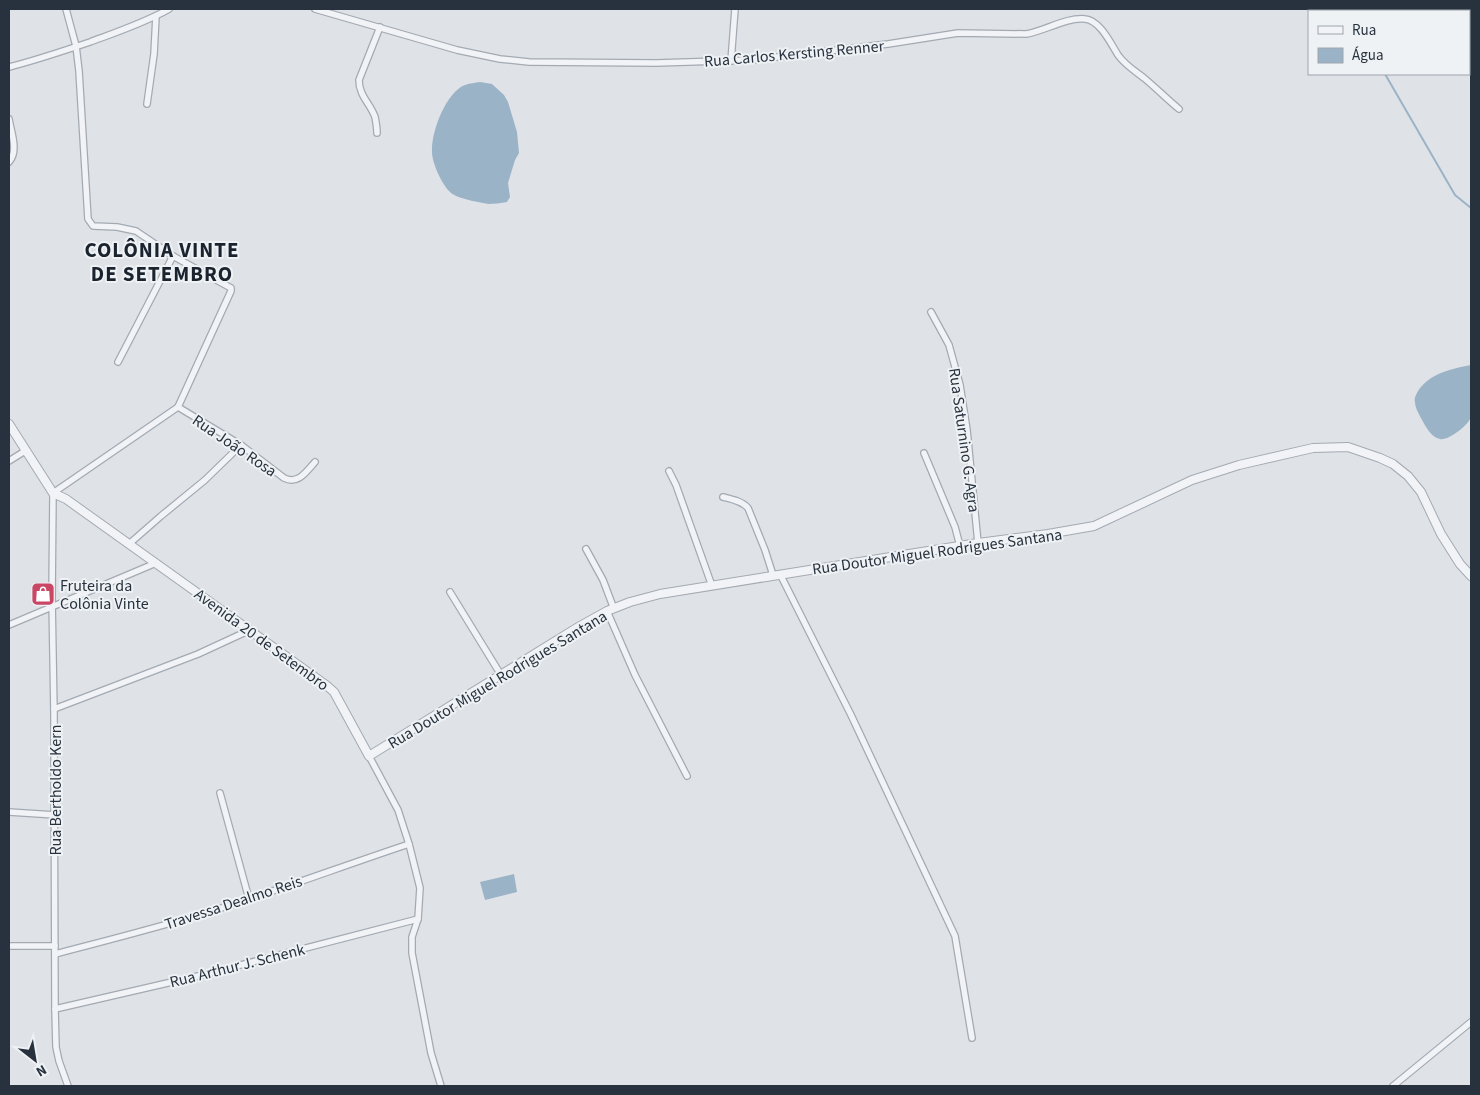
<svg xmlns="http://www.w3.org/2000/svg" width="1480" height="1095" viewBox="0 0 1480 1095" font-family="'Source Sans 3',sans-serif">
<style>
.water{fill:#9bb3c7}
.lines{fill:none;stroke-linecap:round;stroke-linejoin:round}
.stream{stroke:#9bb3c7;stroke-width:2}
.minor-casing{stroke:#a4aab2;stroke-width:8}
.tertiary-casing{stroke:#a4aab2;stroke-width:10}
.minor{stroke:#f1f3f6;stroke-width:5.5}
.tertiary{stroke:#f1f3f6;stroke-width:8}
.labels{text-anchor:middle;stroke-width:4;stroke-linejoin:round;paint-order:stroke}
.street-label{font-size:16px;fill:#28323e;stroke:#eef2f5}
.poi-label{font-size:16px;fill:#28323e;stroke:#eef2f5;text-anchor:start}
.district-label{font-size:21px;font-weight:bold;letter-spacing:1px;fill:#1b232f;stroke:#eef2f5}
</style>
<rect width="100%" height="100%" fill="#dfe3e8"/>
<g class="water">
<path d="M480 82 492 84 504 95 508 102 517 132 519 153 515 160 508 183 510 197 507 202C501 203 494 204 488 204 479 202 458 199 451 193 442 185 432 163 432 152 431 132 446 92 465 85 470 83 475 83 480 82Z"/>
<path d="M1471 365C1471 375 1473 413 1470 419 1467 426 1448 441 1440 439 1431 437 1426 427 1422 420 1419 414 1415 408 1415 402 1414 398 1416 395 1418 391 1430 373 1451 369 1471 365Z"/>
<path d="M514 874 517 892 485 900 480 882Z"/>
</g>
<g class="lines">
<g class="stream">
<path d="M1344 9 1346 11"/>
<path d="M1385 74 1455 195 1471 208"/>
</g>
<g class="minor-casing">
<g id="minor">
<path d="M66 9 76 46 79 71 88 219 93 226 117 227 136 231 173 256 231 288V291L178 407 53 493 52 598 54 713 55 1009 56 1047 59 1061 68 1086"/>
<path d="M315 9 457 50 500 59 529 62 656 63 752 60 888 44 958 33 1026 34C1045 31 1066 17 1085 19 1100 20 1111 44 1118 55 1125 65 1135 71 1144 78 1156 88 1167 99 1179 109"/>
<path d="M731 61 735 9"/>
<path d="M9 67C37 60 63 51 90 42 117 32 144 23 169 9"/>
<path d="M147 104 154 54 156 16"/>
<path d="M9 119C11 132 19 151 9 162"/>
<path d="M377 133C377 128 376 122 375 117 370 103 359 96 359 80L380 27"/>
<path d="M931 312 949 345 960 385 967 430 978 543"/>
<path d="M118 362 173 256"/>
<path d="M178 407 241 445 284 478C298 485 306 472 315 462"/>
<path d="M924 453 955 527 960 546"/>
<path d="M9 461 25 451"/>
<path d="M669 471 676 485 712 586"/>
<path d="M723 497C731 499 742 501 748 508L765 550 773 575"/>
<path d="M129 544 161 516 205 480 241 445"/>
<path d="M586 549 603 580 614 609"/>
<path d="M780 574 851 715 955 936 972 1038"/>
<path d="M450 592 501 675"/>
<path d="M607 611 635 675 687 776"/>
<path d="M9 625 156 563"/>
<path d="M54 709 198 654 250 630"/>
<path d="M369 756 398 810 409 844 420 888 418 919 412 937V953L431 1053 441 1086"/>
<path d="M220 793 249 899"/>
<path d="M9 812 55 815"/>
<path d="M9 946H55"/>
<path d="M55 954C116 938 177 923 237 903 295 884 352 863 409 844"/>
<path d="M55 1009 198 976 418 919"/>
<path d="M1393 1086 1471 1022"/>
</g>
</g>
<g class="tertiary-casing">
<path id="tertiary" d="M9 424 53 493 66 499 326 685 334 692 369 756 580 626 607 611 630 602 660 594 978 543 1048 534 1094 526 1192 480 1239 465 1313 448 1348 447 1380 458 1393 464 1408 476 1421 492 1441 534 1460 564 1471 576"/>
</g>
<use href="#minor" class="minor"/>
<use href="#tertiary" class="tertiary"/>
</g>
<defs>
<g id="shop-square" transform="scale(1.25)"><rect x="-9" y="-9" width="18" height="18" rx="4" fill="#c94764" stroke="#eef2f5"/><path d="M-5-2.5h2.3a2.7 3.5 0 0 1 5.4 0H5L5.5 6h-11ZM-1.5-2.5h3a1.5 2.3 0 0 0-3 0Z" fill="#fff"/></g>
</defs>
<g fill-rule="evenodd">
<use href="#shop-square" x="43" y="594"/>
</g>
<g class="labels">
<g class="street-label">
<text transform="translate(794 53) rotate(-5)" y="6">Rua Carlos Kersting Renner</text>
<text transform="translate(965 440) rotate(82)" y="6">Rua Saturnino G. Agra</text>
<text transform="translate(235 445) rotate(34)" y="6">Rua João Rosa</text>
<text transform="translate(937 551) rotate(-8)" y="6">Rua Doutor Miguel Rodrigues Santana</text>
<text transform="translate(262 639) rotate(36)" y="6">Avenida 20 de Setembro</text>
<text transform="translate(497 679) rotate(-31)" y="6">Rua Doutor Miguel Rodrigues Santana</text>
<text transform="translate(55 790) rotate(-90)" y="6">Rua Bertholdo Kern</text>
<text transform="translate(233 902) rotate(-18)" y="6">Travessa Dealmo Reis</text>
<text transform="translate(237 965) rotate(-14)" y="6">Rua Arthur J. Schenk</text>
</g>
<g class="poi-label">
<text x="60" y="591">Fruteira da<tspan x="60" dy="18">Colônia Vinte</tspan></text>
</g>
<g class="district-label">
<text x="162" y="257">COLÔNIA VINTE<tspan x="162" dy="24">DE SETEMBRO</tspan></text>
</g>
</g>
<rect width="1480" height="1095" fill="none" stroke="#28323e" stroke-width="20"/>
<rect x="1308" y="10" width="162" height="65" fill="#eef2f5" stroke="#9fa5ac"/>
<rect x="1318" y="26" width="25" height="8" fill="#f1f3f6" stroke="#9fa5ac"/>
<text x="1352" y="35" font-size="15" fill="#28323e">Rua</text>
<rect x="1318" y="48" width="25" height="15" fill="#9bb3c7" stroke="#9fa5ac"/>
<text x="1352" y="60" font-size="15" fill="#28323e">Água</text>
<g transform="translate(35 1060) rotate(149)" stroke="#eef2f5" stroke-width="4" paint-order="stroke">
<path d="M0-4L9 19L0 12L-9 19Z" fill="#28323e"/>
<text y="-8" font-size="14" font-weight="bold" text-anchor="middle" fill="#28323e">N</text>
</g>
</svg>
